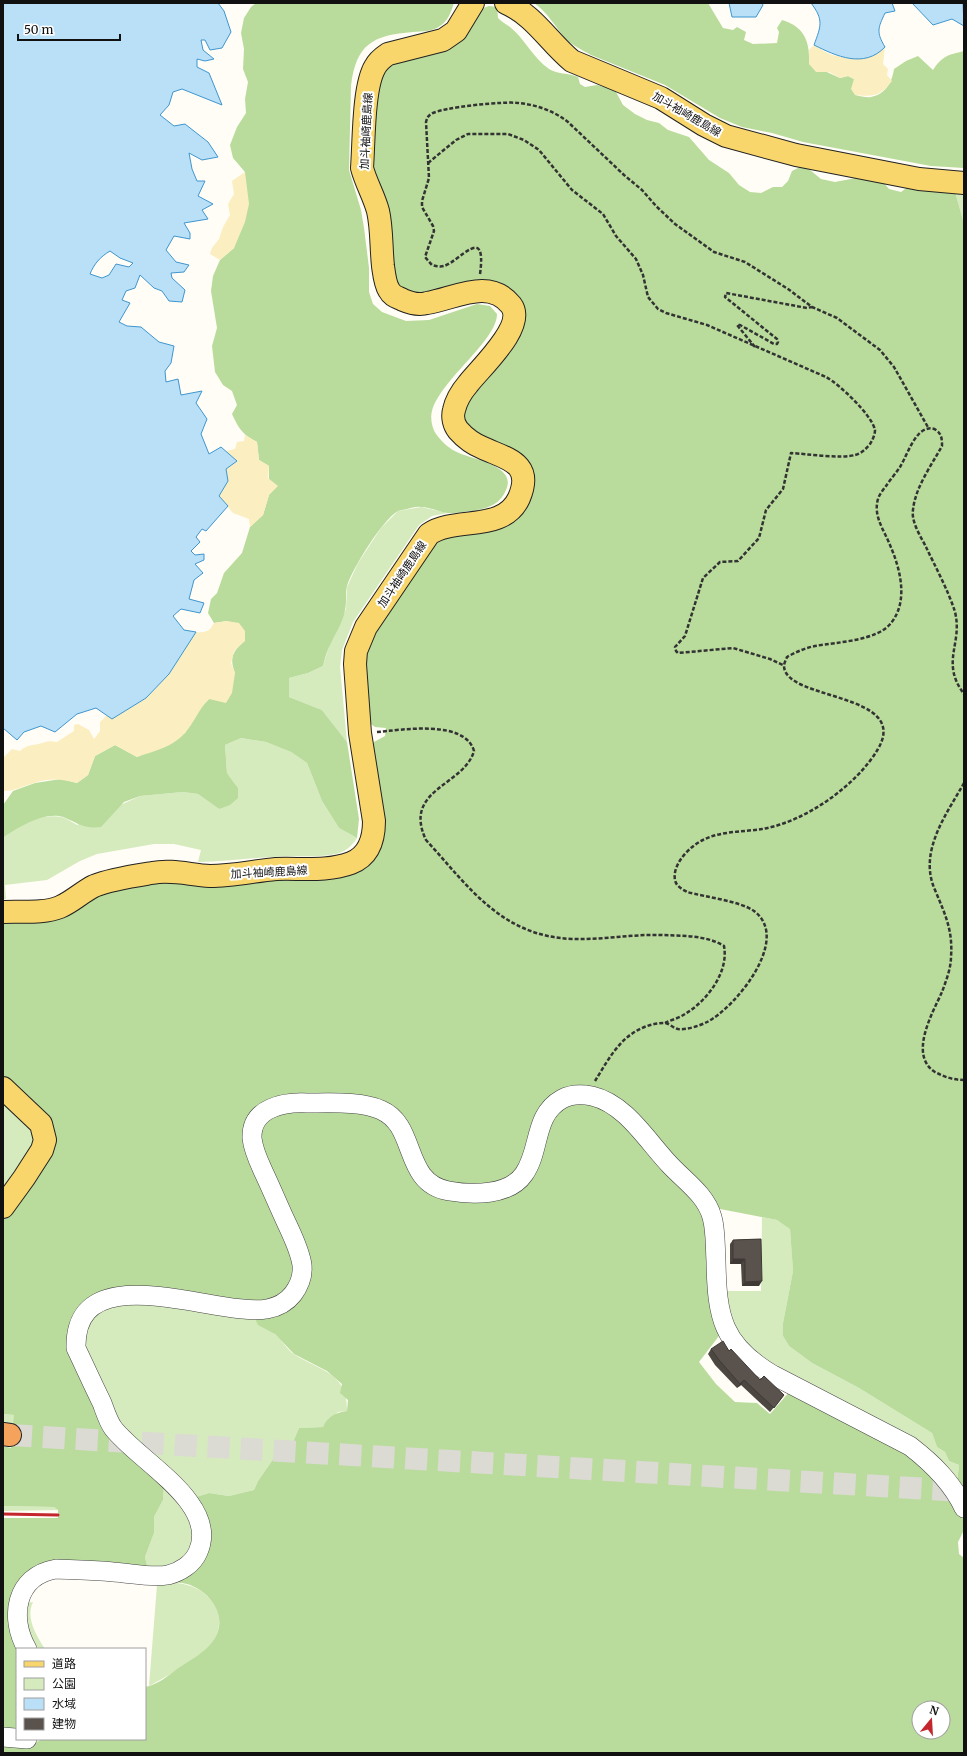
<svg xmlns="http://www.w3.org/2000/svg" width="967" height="1756" viewBox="0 0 967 1756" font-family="Merriweather,'Noto Sans JP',serif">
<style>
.green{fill:#d5ebbd}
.forest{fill:#b9dc9c;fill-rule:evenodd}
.sand{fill:#fbeec1}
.water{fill:#b9e0f7;stroke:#3f96cf;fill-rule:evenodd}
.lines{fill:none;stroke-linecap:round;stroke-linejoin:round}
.highway-tunnel{stroke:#dbdad3;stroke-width:22;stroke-dasharray:22 11;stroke-linecap:butt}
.minor-casing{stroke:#444;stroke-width:20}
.major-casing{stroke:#222;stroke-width:24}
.highway-casing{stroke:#222;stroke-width:24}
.path{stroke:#333;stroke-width:2.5;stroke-dasharray:4 2;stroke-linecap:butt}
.minor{stroke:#fff;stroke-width:19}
.major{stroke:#f9d66b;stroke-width:22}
.highway{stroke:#f5a25d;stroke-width:22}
.rail{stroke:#c4262e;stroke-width:3}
.wall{fill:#4d4742}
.shaded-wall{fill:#3f3936}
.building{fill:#5a524d;stroke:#3f3936}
.labels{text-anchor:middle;stroke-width:4;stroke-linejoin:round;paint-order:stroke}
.street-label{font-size:11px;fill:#111;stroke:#fff}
</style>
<rect width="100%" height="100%" fill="#fffdf5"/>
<g class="green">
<path d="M954 188 964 189V233L963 220Z"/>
<path d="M421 507 448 513 432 516 419 525 353 622 342 650 340 667 347 742 322 710 289 697V678L308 673 323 666 330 643 346 609 347 587 358 563 381 528 398 511Z"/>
<path d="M241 738 266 742 291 752 307 763 322 801 339 828 357 838C352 846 345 852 336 854 315 858 293 855 272 857 247 858 223 862 198 862L201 850 174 844H154L97 854 80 861 47 880 5 885 6 899 3 900V838C18 826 40 813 61 817 66 818 72 822 77 825L140 796 183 792 198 794 219 809 238 788 227 773 225 745Z"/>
<path d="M3 1095 40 1132 3 1201Z"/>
<path d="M762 1217 777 1220 790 1228 793 1271 783 1323V1336L789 1346 812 1363 859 1388 932 1433 937 1447 945 1452 949 1461 959 1465 957 1483 775 1371 740 1343 722 1291H761Z"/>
<path d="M120 1302 254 1316C261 1331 266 1325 276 1335 283 1341 287 1350 295 1355 321 1371 348 1373 347 1411L338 1412 323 1427 299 1428 293 1442 276 1455 258 1481 254 1490 229 1496 209 1493 193 1498 125 1436 82 1349 91 1316Z"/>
<path d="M3 1414 14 1415V1425L3 1426Z"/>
<path d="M164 1482 176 1492 198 1534 181 1564 148 1570 145 1557 154 1533V1517L163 1500Z"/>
<path d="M3 1506 54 1507 58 1510 3 1511Z"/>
<path d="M169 1582C187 1584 199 1586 212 1601 223 1614 221 1635 208 1648 194 1661 166 1677 149 1686L157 1585Z"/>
<path d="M33 1602C25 1618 37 1636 45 1649H31L24 1603Z"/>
</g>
<g class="forest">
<path d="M256 3H454C451 12 448 21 440 26 432 32 422 31 413 32 373 35 356 44 351 86L349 170 361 210 364 228 369 268V292L373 304 382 312 406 321 429 320 477 304 490 306 497 314C497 341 441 379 432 411 430 418 432 428 436 434 442 442 449 449 459 453 475 460 517 466 506 490 499 508 480 510 463 512 458 512 453 514 448 513 439 512 430 507 421 507 417 506 411 508 407 509 404 510 400 510 398 511 383 519 352 569 347 586 345 593 347 602 345 610 343 622 336 632 331 643 327 650 325 658 323 666L308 673 289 678V697L322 710 347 742 359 819 357 838 339 828 322 801 307 763 291 752 266 742 241 738 225 745 227 773 238 788V798L230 805 219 809 198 794 183 792 140 796 124 802 101 827C83 829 78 823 63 817 45 811 16 828 3 838V805L13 791 35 783 61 779 77 783 88 775 95 756 115 745 137 757 185 733 199 709 235 673C229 657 233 652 244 641L227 621 214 623 208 613 211 599 217 593 224 573 242 553 250 527 263 515 269 495V466L259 460 257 442C242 434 239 429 232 414L237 405 232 391 223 385 215 372 212 346 217 328 211 291 213 276 220 260 234 248 245 172 233 158 230 145 237 127 246 113 245 99 248 82 243 69 244 49 241 33 244 18 251 7Z"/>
<path d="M534 3H708L723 28 733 30 737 27 746 32 744 40 753 44 777 43 779 32 777 28 782 20C805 27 810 42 809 64L840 78 848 76 854 79 855 95C860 96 867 98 871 97 886 94 892 82 894 69L906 61 918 56 933 70C942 56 948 55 964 51V168L931 166 803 142 772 133 742 127 720 118 665 85 591 55C582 50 572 45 565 38 555 26 547 12 534 3Z"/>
<path d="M489 6 497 7 498 18C502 22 506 24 510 27 525 39 533 58 549 69 556 74 569 73 578 77L580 84 585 87 597 85 615 90 623 105 635 114 647 120 659 123 668 130 689 137 709 160 729 173 739 185 750 192 761 193 773 187H782L788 181 792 171 802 166 810 170 821 179 835 182 856 178 883 182 889 189 901 192 913 183 954 188 963 220 964 1495 957 1483 959 1465 949 1461 945 1452 937 1447 932 1433 859 1388 812 1363 789 1346 783 1336V1323L793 1271 790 1229 777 1220 715 1208 722 1332 699 1362 716 1384 735 1402 757 1403 770 1414 791 1390 907 1450 957 1505 964 1521 963 1532 958 1542 959 1554 964 1558V1753H3V1742L32 1744 43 1739H145V1687C157 1685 168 1676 177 1669 190 1660 207 1652 215 1638 228 1615 210 1591 187 1584 181 1582 174 1583 169 1582L193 1568V1498L209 1493 229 1496 254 1490 258 1481 276 1455 293 1442 299 1428 323 1427C328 1416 335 1413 347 1411L348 1400 340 1393 342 1384 327 1371 294 1354 275 1334 258 1325 254 1316 275 1303 183 1293 81 1311 88 1390 164 1482 163 1500 154 1517V1533L145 1557 148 1570 31 1574 17 1649V1731L3 1730V1518H58V1510L54 1507 3 1506V1446L11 1448 14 1415 3 1414V1214L46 1152 3 1080V917L95 891 153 878 364 864 370 750 374 742 385 736 386 728 375 727 368 722 362 652 431 541 490 526 530 487 473 434 461 418 519 300 426 295 400 289 394 282 370 177 369 135 383 68 476 13 483 8ZM919 1708H943V1732H919Z"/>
</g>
<g class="sand">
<path d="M814 45C821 49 829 55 837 56 853 60 873 59 885 47L883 64 888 69 887 75 892 81C880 96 874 97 855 95L851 89 854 79 848 76 840 78 829 72H816L809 64V50Z"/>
<path d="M245 172 249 204 245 222 234 248 220 260 210 254 212 248 219 239 223 227 230 215 228 204 234 194 232 181Z"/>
<path d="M245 435 257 442 259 460 269 466 268 478 278 486 269 495 263 515 250 527 249 519 233 513 219 496 228 481 226 469 237 461 226 451 235 449 237 442 244 441Z"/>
<path d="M227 621 239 623 245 631V641L234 651 231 663 235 673 232 693 226 703 209 699C198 710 194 723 185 733 173 747 154 751 137 757L115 745 95 756 88 775 77 783C62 779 49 778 34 783 23 786 15 791 4 791L3 758 12 749 20 751C27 745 29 746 38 744 48 742 46 740 57 742L74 731V725L78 724 89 730 94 739 100 731V722L107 715 112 719 146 698 169 674 196 632C206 633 210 631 214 623Z"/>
</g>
<g class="water">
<path d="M3 3H218L224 11 231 32 222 48 210 50 205 40H201L203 50 214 59 205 61 197 59V67L209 73 222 105 182 89 173 92 169 105 160 115 174 126 185 124 208 142 218 157 202 160 189 153 192 169 197 181H205L198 196 213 204 202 210 208 219 184 223 190 233V239L174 236 166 250 176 262 189 265 184 272 171 273 172 278 185 290 182 302 169 301 162 291 154 288 140 275 135 288 126 291 122 300 130 303 119 322 127 326 141 327 159 342 174 346 171 363 165 371 166 382 178 379 181 395 202 391 196 403 207 419 201 434 209 454 221 447 237 461 226 469 228 481 219 496 228 506 206 531 202 529 196 537 200 542 191 551 195 555 204 554V560L195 564 203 573 194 580 189 599 204 603 200 613 181 609 173 616 184 630 196 632 169 674 146 698 112 719 96 708 77 714 55 732 41 726 24 732 17 740 3 728ZM110 251 120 258 133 263 129 267 116 264 109 275 102 278 90 274C94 264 100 257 110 251Z"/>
<path d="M729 3H762L763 5 756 17H732Z"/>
<path d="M811 3H892L895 11 885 13C878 28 876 32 885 47 864 69 836 56 814 45 821 26 824 20 811 3Z"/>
<path d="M912 3H963L964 26 952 19 933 25Z"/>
</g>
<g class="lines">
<path class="highway-tunnel" d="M10 1435 964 1491"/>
<g class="minor-casing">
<g id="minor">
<path d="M27 1649C9 1618 15 1576 56 1569 75 1570 94 1570 113 1572 131 1573 150 1578 168 1575 180 1572 193 1564 198 1552 220 1503 138 1461 113 1428 108 1421 105 1411 102 1403 93 1385 85 1367 76 1348 74 1252 219 1318 267 1309 278 1307 286 1303 293 1294 299 1286 303 1275 302 1265 300 1251 293 1237 287 1224 279 1207 272 1190 264 1173 259 1162 253 1150 252 1138 251 1107 285 1102 307 1103 329 1103 362 1101 381 1110 418 1126 402 1183 449 1191 472 1195 509 1196 524 1174 541 1150 533 1115 562 1099 571 1094 582 1094 592 1096 626 1104 647 1141 670 1165 685 1181 706 1195 712 1217 716 1231 715 1246 716 1261 717 1317 722 1345 773 1375L910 1446C932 1463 952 1482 964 1508"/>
<path d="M3 1737 27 1739"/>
</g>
</g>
<g class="major-casing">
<g id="major">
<path d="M506 3C535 16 548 41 572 61L661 98 704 125 726 136 796 155 919 179 964 183"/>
<path d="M3 912C21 911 43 914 60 907 72 902 82 892 94 886 111 879 133 876 152 873 172 869 190 875 210 876 232 876 254 871 276 869 301 868 327 872 351 863 369 856 374 839 374 821L360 733 355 664 356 651 366 627 429 534C455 516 503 533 519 498 534 463 507 459 483 448 473 444 465 438 458 430 454 425 452 417 454 410 456 401 462 391 468 384 480 368 527 326 511 305 489 277 454 299 427 303 420 305 410 303 403 300 397 297 392 296 389 290 385 284 384 273 383 266 381 248 382 228 378 211 374 196 366 183 362 168 364 143 363 87 375 67 378 61 382 58 388 54L443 40 456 31 473 3"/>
<path d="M3 1088 41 1124 45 1140 42 1150 24 1178 3 1207"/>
</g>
</g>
<g class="highway-casing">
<path id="highway" d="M3 1434 10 1435"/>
</g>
<g class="path">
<path d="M428 163 456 140 468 134H508L524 140 539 150 572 190 603 214 616 236 636 259 643 275 648 297 658 309 666 313 707 325 826 377C839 384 872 415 875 430 875 435 872 441 870 444 866 449 862 453 855 455 841 459 807 454 791 453L783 489 766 510 759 538 738 561 720 562 703 578 685 636 675 647 676 651 678 653 733 648 770 659 783 665"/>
<path d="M480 274C487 223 460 261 444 266 440 267 436 266 432 265L425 257 434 231 433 226 422 207V201L429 178 426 122C427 118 428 116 431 114 442 107 505 101 519 103 537 105 554 111 568 122L624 175 642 190 656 206 675 224 714 252 745 262 788 289 812 307 837 318 880 350 894 367 929 429"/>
<path d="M755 347 737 325H740L774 344H777L778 342 777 339 725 297 726 293 807 308 812 307"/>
<path d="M377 732C401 730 465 719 474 751 464 786 402 789 426 840 469 887 501 936 572 939 602 940 632 934 662 935 683 936 706 935 724 946 729 972 707 1001 685 1014 679 1018 671 1020 665 1023"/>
<path d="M964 783C946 815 918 852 935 890 945 914 953 930 951 957 951 968 946 981 942 992 933 1012 908 1055 935 1072 944 1077 954 1080 964 1080"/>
<path d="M595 1081C605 1065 616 1044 633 1033 642 1027 653 1023 664 1023 669 1023 673 1028 678 1029 687 1030 699 1026 707 1022 735 1008 792 939 754 911 740 901 705 897 687 892 682 889 676 886 675 880 672 864 690 846 703 840 720 831 743 832 762 829 805 822 856 786 878 749 911 692 785 701 784 666 784 663 786 660 787 657 796 652 805 648 815 646 837 642 877 641 891 623 909 601 900 568 890 545 884 530 873 516 878 499 879 495 883 490 886 486 890 480 896 473 900 467 906 457 910 444 918 435 922 430 930 426 936 430 942 434 942 440 942 446 931 466 915 488 913 510 911 522 921 537 926 547 935 566 949 592 955 612 963 644 940 662 964 694"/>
</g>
<use href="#minor" class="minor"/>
<use href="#major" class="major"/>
<use href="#highway" class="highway"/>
<path class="rail" d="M3 1514 58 1515"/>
</g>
<g class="wall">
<path d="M761 1239 759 1286H742L741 1264H730V1244L733 1240Z"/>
<path d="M711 1349 729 1351 760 1380 784 1395 770 1412 741 1385 737 1388 715 1365 708 1354Z"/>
</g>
<g class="shaded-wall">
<path d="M733 1259H745L741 1264H730Z"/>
<path d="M762 1281 759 1286H742L745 1282Z"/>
<path d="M744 1380 741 1385 737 1388 740 1384Z"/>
</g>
<g class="building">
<path d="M761 1239 762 1281 745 1282V1259H733V1240Z"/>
<path d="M723 1341 729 1351 731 1349 760 1380 764 1376 784 1395 774 1408 744 1380 740 1384 719 1360 711 1349Z"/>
</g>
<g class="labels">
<g class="street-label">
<text transform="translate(687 114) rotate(30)" y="4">加斗袖崎鹿島線</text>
<text transform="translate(366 131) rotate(-87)" y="4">加斗袖崎鹿島線</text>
<text transform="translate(402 574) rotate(-56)" y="4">加斗袖崎鹿島線</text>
<text transform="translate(269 872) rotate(-3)" y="4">加斗袖崎鹿島線</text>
</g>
</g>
<rect width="967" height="1756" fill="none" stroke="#111111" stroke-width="8"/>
<rect x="16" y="1648" width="130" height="92" fill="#ffffff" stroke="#a0a0a0"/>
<rect x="24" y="1661" width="20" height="6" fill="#f9d66b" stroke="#a0a0a0"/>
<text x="52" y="1668" font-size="12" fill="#111111">道路</text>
<rect x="24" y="1678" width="20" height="12" fill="#d5ebbd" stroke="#a0a0a0"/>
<text x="52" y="1688" font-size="12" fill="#111111">公園</text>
<rect x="24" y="1698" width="20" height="12" fill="#b9e0f7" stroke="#a0a0a0"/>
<text x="52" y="1708" font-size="12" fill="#111111">水域</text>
<rect x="24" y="1718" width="20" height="12" fill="#5a524d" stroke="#a0a0a0"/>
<text x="52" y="1728" font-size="12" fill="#111111">建物</text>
<g transform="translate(931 1720) rotate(18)"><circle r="19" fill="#ffffff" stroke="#a0a0a0"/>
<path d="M0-3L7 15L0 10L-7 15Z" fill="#c4262e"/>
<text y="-6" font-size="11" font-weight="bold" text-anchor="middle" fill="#111111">N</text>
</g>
<path d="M18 34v6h102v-6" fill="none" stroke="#111111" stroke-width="2"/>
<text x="24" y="34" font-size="12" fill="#111111" stroke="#ffffff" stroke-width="3" paint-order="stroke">50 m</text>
</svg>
